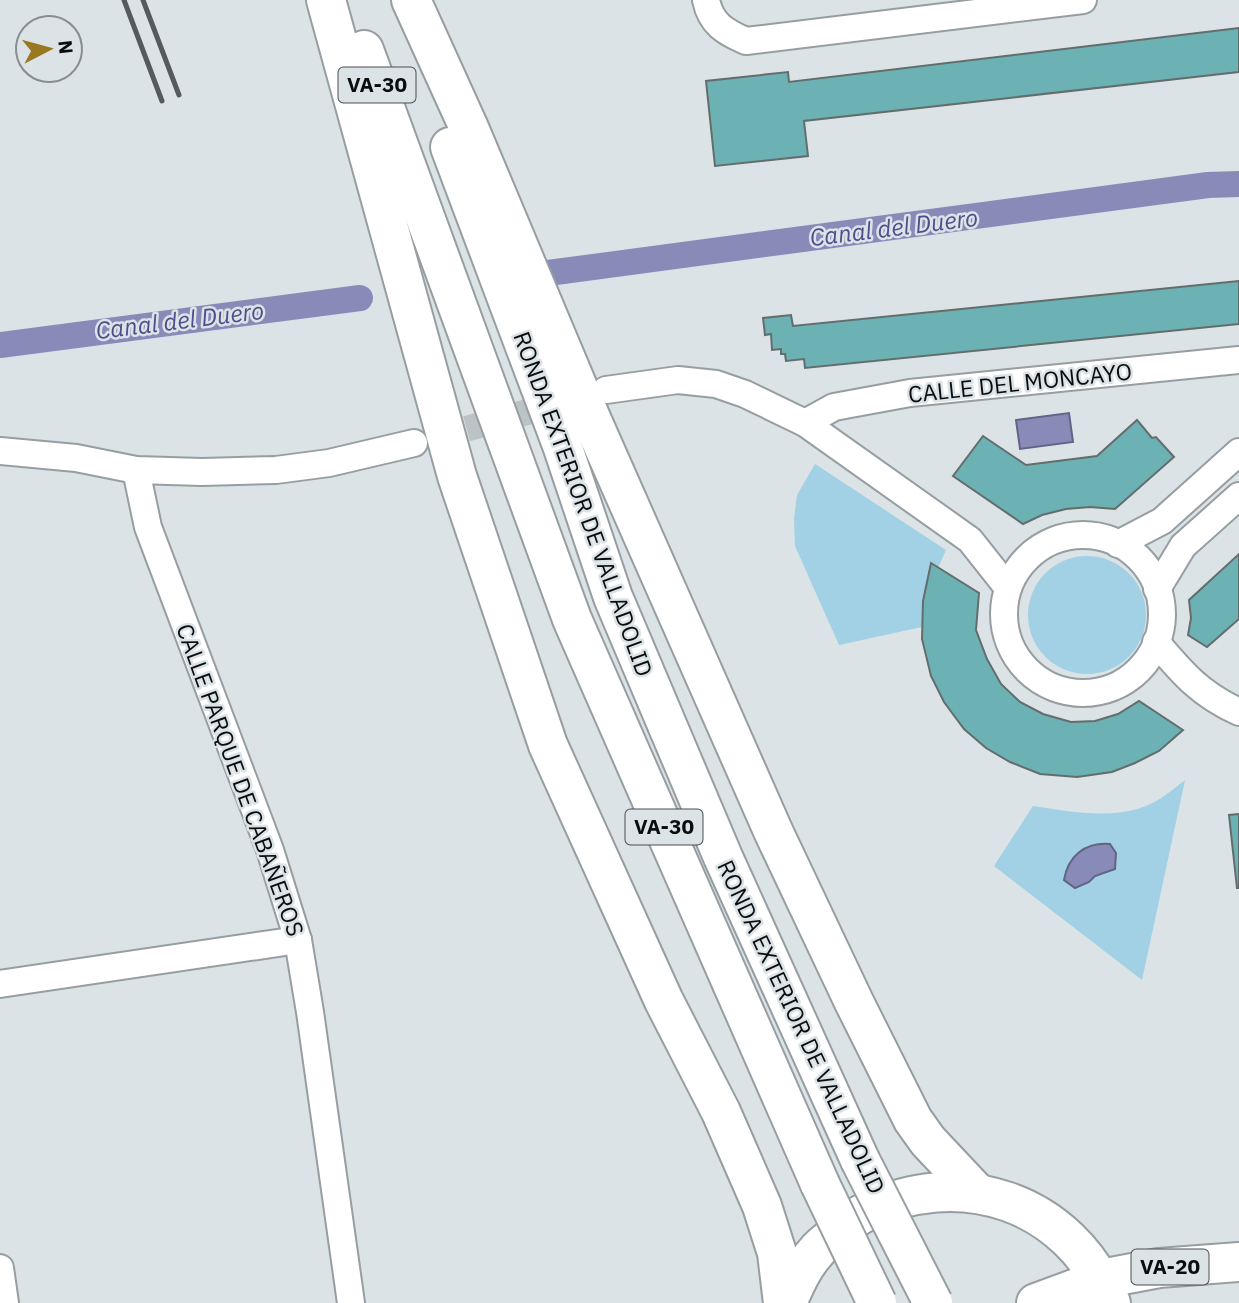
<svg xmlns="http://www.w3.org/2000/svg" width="1239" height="1303" viewBox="0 0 1239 1303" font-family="'IBM Plex Sans',sans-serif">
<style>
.green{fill:#a2d0e4}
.water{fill:#888ab8;stroke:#626485;stroke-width:2}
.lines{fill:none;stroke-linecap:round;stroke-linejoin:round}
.canal{stroke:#888ab8;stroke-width:26}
.building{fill:#6cb1b3;stroke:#646d6d;stroke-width:2}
.minor-tunnel{stroke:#bcc3c6;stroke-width:26;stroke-dasharray:26 13;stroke-linecap:butt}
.minor-casing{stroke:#969ea2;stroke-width:30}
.highway-casing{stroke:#969ea2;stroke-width:42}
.minor{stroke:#fff;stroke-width:26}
.highway{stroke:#fff;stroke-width:38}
.rail{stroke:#555a5c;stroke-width:5}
.highway-bridge-casing{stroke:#969ea2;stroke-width:42;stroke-linecap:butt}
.highway-bridge{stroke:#fff;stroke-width:38}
.labels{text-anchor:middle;stroke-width:5;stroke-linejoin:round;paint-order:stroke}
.shield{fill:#dbe3e7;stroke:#494d4f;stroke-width:2}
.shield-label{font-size:21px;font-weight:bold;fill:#0a0d0e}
.street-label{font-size:23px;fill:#0a0d0e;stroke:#dbe3e7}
.water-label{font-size:24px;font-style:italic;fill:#4f4e8c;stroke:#dbe3e7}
</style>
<rect width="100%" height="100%" fill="#dbe3e7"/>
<g class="green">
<path d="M815 464 946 550 938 568 931 564 923 601 922 627 839 645 795 546 794 519 797 495Z"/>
<circle cx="1087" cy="615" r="59"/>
<path d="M1185 780 1142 980 994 866 1033 806C1072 812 1122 822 1158 800 1168 794 1176 787 1185 780Z"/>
</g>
<g class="water">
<path d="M1069 413 1073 442 1020 449 1016 420Z"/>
<path d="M1110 844 1116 853 1115 869 1095 876 1089 882 1075 888 1064 880C1068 856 1085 842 1110 844Z"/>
</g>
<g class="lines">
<g class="canal">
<path d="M548 273 1208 185 1239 184"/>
<path d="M0 345 360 298"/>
</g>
</g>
<g class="building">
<path d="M1239 28V72L804 121 808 156 715 166 706 81 788 72 789 82Z"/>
<path d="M1239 281V324L805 368 804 359 786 361 785 354H781V349L772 350 771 334 765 335 763 318 791 315 793 326Z"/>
<path d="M1137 420 1152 438 1156 437 1174 457 1115 509 1090 507 1066 509 1042 515 1023 524 953 476 983 436 1026 465 1097 456Z"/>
<path d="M1239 554V619L1207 647 1188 635 1191 618 1189 600Z"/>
<path d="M931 563 979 593 976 630 987 659 1001 684 1020 702 1043 714 1071 722 1095 721 1118 714 1139 701 1183 730 1159 751 1135 763 1112 772 1077 777 1040 774 1010 762 986 748 964 729 944 702 931 676 922 639 923 601Z"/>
<path d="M1239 814V888H1237L1229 815Z"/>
</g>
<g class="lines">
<path class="minor-tunnel" d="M429 439 564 402"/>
<g class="minor-casing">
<g id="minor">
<path d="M706 0C711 24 725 32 746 41L1083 0"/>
<path d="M606 390 678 380 716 384 745 394 805 423 970 540 1008 588"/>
<path d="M805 423 834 407 910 393 1239 360"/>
<path d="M0 451 76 458 136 470 202 472 276 470 329 463 414 443"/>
<path d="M136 470 148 527 270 850 298 940 310 1012 351 1303"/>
<circle cx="1083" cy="614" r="79"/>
<path d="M1118 544 1162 521 1239 452"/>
<path d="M1157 589 1183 546 1239 496"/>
<path d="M1156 642C1183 674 1200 694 1239 712"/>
<path d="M0 984 298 940"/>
<path d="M0 1268 5 1303"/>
</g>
</g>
<g class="highway-casing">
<g id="highway">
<path d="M326 0 457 476 548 745 664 1001 721 1112 762 1206 777 1253 783 1303"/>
<path d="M411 0 469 128 590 416 774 833 854 1002 913 1120 928 1141 976 1192"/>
<path d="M364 50 572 619 820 1184"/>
<path d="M450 147 562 445 613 597 723 857 860 1160"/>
<path d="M787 1303C795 1285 803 1266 816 1252 821 1245 830 1240 836 1234 844 1228 852 1219 862 1214 958 1164 1070 1201 1111 1303"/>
<path d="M1036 1303 1101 1279 1159 1268 1239 1262"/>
</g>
</g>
<use href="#minor" class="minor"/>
<use href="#highway" class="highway"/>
<g class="rail">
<path d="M124 0 162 101"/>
<path d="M143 0 179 95"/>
</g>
<g class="highway-bridge-casing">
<g id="highway-bridge">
<path d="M860 1160 933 1303"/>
<path d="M820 1184 877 1303"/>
</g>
</g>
<use href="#highway-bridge" class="highway-bridge"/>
</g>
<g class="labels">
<g class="shield">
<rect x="338.5" y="67.5" width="77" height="35" rx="5"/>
<rect x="625.5" y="809.5" width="77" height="35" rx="5"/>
<rect x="1131.5" y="1249.5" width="77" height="35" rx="5"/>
</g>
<g class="shield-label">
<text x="377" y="92">VA-30</text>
<text x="664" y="834">VA-30</text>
<text x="1170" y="1274">VA-20</text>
</g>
<g class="street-label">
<text transform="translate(1020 383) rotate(-6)" y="8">CALLE DEL MONCAYO</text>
<text transform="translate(583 504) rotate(70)" y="8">RONDA EXTERIOR DE VALLADOLID</text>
<text transform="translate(240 780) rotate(70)" y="8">CALLE PARQUE DE CABAÑEROS</text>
<text transform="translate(801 1027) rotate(65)" y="8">RONDA EXTERIOR DE VALLADOLID</text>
</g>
<g class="water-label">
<text transform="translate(894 228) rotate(-7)" y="8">Canal del Duero</text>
<text transform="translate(180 321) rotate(-7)" y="8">Canal del Duero</text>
</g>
</g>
<g transform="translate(49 49) rotate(84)"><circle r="33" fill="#dbe3e7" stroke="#878d90" stroke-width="2"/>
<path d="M0-5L12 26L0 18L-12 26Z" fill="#9a7721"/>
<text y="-10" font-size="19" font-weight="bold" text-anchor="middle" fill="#0a0d0e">N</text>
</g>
</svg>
